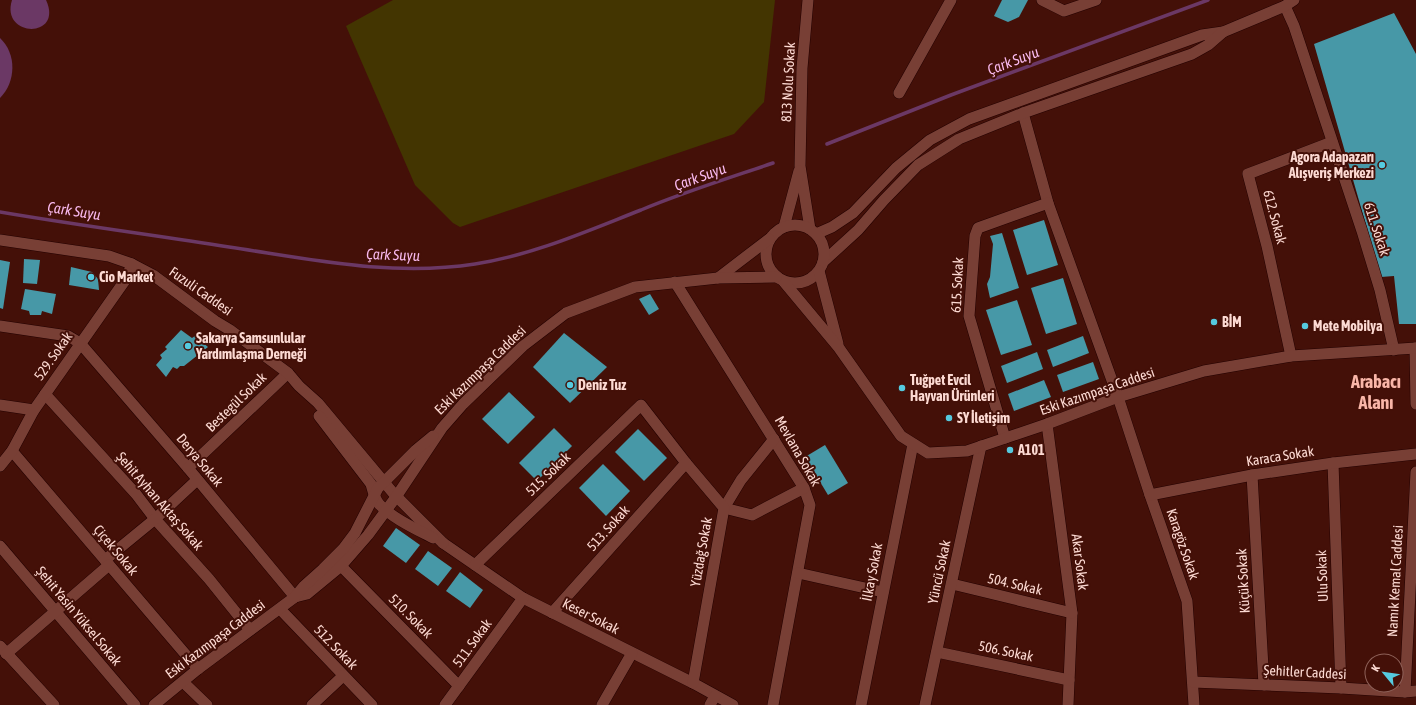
<svg xmlns="http://www.w3.org/2000/svg" width="1416" height="705" viewBox="0 0 1416 705" font-family="'Asap Condensed',sans-serif">
<style>
.green{fill:#433501}
.water{fill:#6b3865}
.lines{fill:none;stroke-linecap:round;stroke-linejoin:round}
.stream{stroke:#6b3865;stroke-width:3.5}
.building{fill:#4798a7}
.minor-casing{stroke:#230000;stroke-width:12}
.tertiary-casing{stroke:#230000;stroke-width:12}
.minor{stroke:#783f35;stroke-width:11}
.tertiary{stroke:#783f35;stroke-width:11}
.poi-dot{fill:#55cadf;stroke:#441008;stroke-width:1.5}
.labels{text-anchor:middle;stroke-width:4;stroke-linejoin:round;paint-order:stroke}
.street-label{font-size:14px;fill:#fddad3;stroke:#441008}
.poi-label{font-size:14px;font-weight:bold;fill:#fddad3;stroke:#441008;text-anchor:start}
.water-label{font-size:15px;font-style:italic;fill:#f8b9ee;stroke:#441008}
.district-label{font-size:18px;font-weight:bold;fill:#f9b6a8;stroke:#441008}
</style>
<rect width="100%" height="100%" fill="#441008"/>
<path class="green" d="M393 0H775L764 102 734 134 460 227 453 223 415 185 346 26Z"/>
<g class="water">
<path d="M12 0H46C64 39 0 38 12 0Z"/>
<path d="M0 38C17 54 16 82 0 98Z"/>
</g>
<g class="lines">
<g class="stream">
<path d="M827 144 951 95 1208 0"/>
<path d="M0 212C76 225 153 235 229 247 310 259 392 277 475 264 533 255 587 231 641 210 684 192 729 178 773 163"/>
</g>
</g>
<g class="building">
<path d="M1002 0H1028L1019 17 1008 22 994 16Z"/>
<path d="M1394 13 1416 54V324H1399L1394 276 1381 277 1314 44Z"/>
<path d="M1044 220 1058 265 1027 275 1013 230Z"/>
<path d="M1002 233 1019 288 990 298 987 284 990 277 993 244 990 236Z"/>
<path d="M24 259 40 260 37 284 23 283Z"/>
<path d="M0 260 10 262 3 309 0 308Z"/>
<path d="M71 267 92 272 98 279 99 290 69 285Z"/>
<path d="M1063 278 1077 324 1046 334 1031 288Z"/>
<path d="M25 289 56 294 52 314 42 311 41 315H30L29 311 21 309Z"/>
<path d="M650 294 659 309 649 315 639 299Z"/>
<path d="M1017 300 1032 345 1001 355 986 310Z"/>
<path d="M181 330 192 338 195 336 208 347 184 366H180L177 369 173 367 166 377 156 365 162 358 160 355 167 349 165 347Z"/>
<path d="M564 333 607 367 570 403 533 367Z"/>
<path d="M1083 336 1089 353 1053 367 1047 350Z"/>
<path d="M1037 352 1043 369 1007 383 1001 366Z"/>
<path d="M1093 362 1099 379 1063 392 1057 375Z"/>
<path d="M1044 380 1051 397 1014 411 1008 394Z"/>
<path d="M509 392 535 417 508 444 482 419Z"/>
<path d="M554 428 572 446 537 481 519 463Z"/>
<path d="M638 429 667 458 644 481 615 452Z"/>
<path d="M825 445 848 483 828 495 805 457Z"/>
<path d="M603 464 630 491 606 516 579 488Z"/>
<path d="M396 528 420 545 406 563 383 546Z"/>
<path d="M428 551 452 568 438 586 415 569Z"/>
<path d="M460 572 483 590 470 608 446 591Z"/>
</g>
<g class="lines">
<g class="minor-casing">
<g id="minor">
<path d="M808 0 802 68 800 166 810 229"/>
<path d="M1042 0 1064 11 1096 0"/>
<path d="M1285 6 1294 26 1362 231 1380 290 1394 350"/>
<path d="M899 93 951 0"/>
<path d="M1023 113 1048 203 1118 397 1150 495 1187 601 1194 705"/>
<path d="M784 227 799 171"/>
<path d="M816 234 832 227 853 213 896 168 930 140 969 119 1202 35 1223 32 1285 6 1294 0"/>
<path d="M823 262 858 230 884 200 918 165 959 139 1023 113 1192 54 1208 45 1223 32"/>
<path d="M675 282 804 488 810 505 773 705"/>
<path d="M0 326 68 336 80 343 188 468 295 597"/>
<path d="M1415 348 1416 404"/>
<path d="M1291 356 1267 246 1248 174 1332 142"/>
<path d="M45 394 136 494 155 519 209 579 250 630"/>
<path d="M0 405 34 410"/>
<path d="M1047 424 1072 613 1068 705"/>
<path d="M1005 438 969 316 975 236 978 228 1048 203"/>
<path d="M774 439 741 480 724 508 752 515 804 488"/>
<path d="M12 451 198 669"/>
<path d="M1333 463 1341 688"/>
<path d="M0 466 12 451 34 410 126 279 132 264"/>
<path d="M188 468 288 373"/>
<path d="M1252 475 1264 685"/>
<path d="M1150 495 1252 475 1333 463 1416 454"/>
<path d="M443 543 523 598 693 683 733 705"/>
<path d="M0 546 135 705"/>
<path d="M105 560 155 519 197 480"/>
<path d="M475 565 641 405 686 463 724 508 693 683"/>
<path d="M341 566 459 686"/>
<path d="M798 573 883 592"/>
<path d="M952 584 1072 613"/>
<path d="M280 609 372 705"/>
<path d="M552 613 686 463"/>
<path d="M0 646 54 705"/>
<path d="M937 652 1069 680"/>
<path d="M6 654 109 565"/>
<path d="M183 682 207 705"/>
<path d="M1193 682 1341 688 1405 692 1416 691"/>
<path d="M1405 692 1416 472"/>
<path d="M312 705 343 676"/>
<path d="M445 705 523 598"/>
<path d="M602 705 632 653"/>
<path d="M710 705 715 696"/>
<path d="M861 705 913 444"/>
<path d="M925 705 981 446"/>
</g>
</g>
<g class="tertiary-casing">
<g id="tertiary">
<circle cx="795" cy="254" r="29"/>
<path d="M0 240 109 256 132 264 153 275 215 321 230 330 288 373 299 386 318 403 394 494 443 543"/>
<path d="M819 271 838 344"/>
<path d="M718 278 769 239"/>
<path d="M784 282 839 348 901 436 928 453 967 451 1047 424 1118 397 1204 371 1291 356 1416 348"/>
<path d="M319 416 371 484C373 491 374 498 379 504 392 518 416 529 433 538"/>
<path d="M295 597 307 594 341 566 368 535 396 497 442 428 463 404 523 346 566 313 635 287 718 278 776 277"/>
<path d="M154 705 198 669 295 597 304 586 323 569 343 549 355 533 378 488 416 450 433 436"/>
</g>
</g>
<use href="#minor" class="minor"/>
<use href="#tertiary" class="tertiary"/>
</g>
<g class="poi-dot">
<circle cx="1382" cy="165" r="4"/>
<circle cx="91" cy="277" r="4"/>
<circle cx="1214" cy="322" r="4"/>
<circle cx="1305" cy="326" r="4"/>
<circle cx="188" cy="346" r="4"/>
<circle cx="570" cy="385" r="4"/>
<circle cx="902" cy="388" r="4"/>
<circle cx="949" cy="418" r="4"/>
<circle cx="1010" cy="450" r="4"/>
</g>
<g class="labels">
<g class="street-label">
<text transform="translate(788 82) rotate(-87)" y="5">813 Nolu Sokak</text>
<text transform="translate(1275 217) rotate(75)" y="5">612. Sokak</text>
<text transform="translate(1377 229) rotate(72)" y="5">611. Sokak</text>
<text transform="translate(957 285) rotate(-87)" y="5">615. Sokak</text>
<text transform="translate(201 291) rotate(35)" y="5">Fuzuli Caddesi</text>
<text transform="translate(53 356) rotate(-55)" y="5">529. Sokak</text>
<text transform="translate(480 370) rotate(-44)" y="5">Eski Kazımpaşa Caddesi</text>
<text transform="translate(1097 391) rotate(-19)" y="5">Eski Kazımpaşa Caddesi</text>
<text transform="translate(236 402) rotate(-44)" y="5">Bestegül Sokak</text>
<text transform="translate(798 451) rotate(60)" y="5">Mevlana Sokak</text>
<text transform="translate(1280 456) rotate(-9)" y="5">Karaca Sokak</text>
<text transform="translate(200 460) rotate(50)" y="5">Derya Sokak</text>
<text transform="translate(548 474) rotate(-44)" y="5">515. Sokak</text>
<text transform="translate(160 501) rotate(49)" y="5">Şehit Ayhan Aktaş Sokak</text>
<text transform="translate(608 528) rotate(-48)" y="5">513. Sokak</text>
<text transform="translate(1183 544) rotate(71)" y="5">Karagöz Sokak</text>
<text transform="translate(116 550) rotate(50)" y="5">Çiçek Sokak</text>
<text transform="translate(701 552) rotate(-80)" y="5">Yüzdağ Sokak</text>
<text transform="translate(1080 562) rotate(83)" y="5">Akar Sokak</text>
<text transform="translate(872 572) rotate(-79)" y="5">İlkay Sokak</text>
<text transform="translate(939 572) rotate(-78)" y="5">Yüncü Sokak</text>
<text transform="translate(1322 576) rotate(-92)" y="5">Ulu Sokak</text>
<text transform="translate(1243 581) rotate(-93)" y="5">Küçük Sokak</text>
<text transform="translate(1395 581) rotate(-87)" y="5">Namık Kemal Caddesi</text>
<text transform="translate(1015 584) rotate(13)" y="5">504. Sokak</text>
<text transform="translate(79 616) rotate(50)" y="5">Şehit Yasin Yüksel Sokak</text>
<text transform="translate(411 616) rotate(45)" y="5">510. Sokak</text>
<text transform="translate(591 616) rotate(27)" y="5">Keser Sokak</text>
<text transform="translate(215 639) rotate(-37)" y="5">Eski Kazımpaşa Caddesi</text>
<text transform="translate(472 643) rotate(-54)" y="5">511. Sokak</text>
<text transform="translate(336 647) rotate(46)" y="5">512. Sokak</text>
<text transform="translate(1006 651) rotate(12)" y="5">506. Sokak</text>
<text transform="translate(1305 672) rotate(3)" y="5">Şehitler Caddesi</text>
</g>
<g class="poi-label">
<text x="1374" y="162" text-anchor="end">Agora Adapazarı<tspan x="1374" dy="16">Alışveriş Merkezi</tspan></text>
<text x="99" y="282">Cio Market</text>
<text x="1222" y="327">BİM</text>
<text x="1313" y="331">Mete Mobilya</text>
<text x="196" y="343">Sakarya Samsunlular<tspan x="196" dy="16">Yardımlaşma Derneği</tspan></text>
<text x="910" y="385">Tuğpet Evcil<tspan x="910" dy="16">Hayvan Ürünleri</tspan></text>
<text x="578" y="390">Deniz Tuz</text>
<text x="957" y="423">SY İletişim</text>
<text x="1018" y="455">A101</text>
</g>
<g class="water-label">
<text transform="translate(1013 61) rotate(-21)" y="5">Çark Suyu</text>
<text transform="translate(700 177) rotate(-20)" y="5">Çark Suyu</text>
<text transform="translate(74 211) rotate(9)" y="5">Çark Suyu</text>
<text transform="translate(393 255) rotate(2)" y="5">Çark Suyu</text>
</g>
<g class="district-label">
<text x="1376" y="388">Arabacı<tspan x="1376" dy="21">Alanı</tspan></text>
</g>
</g>
<g transform="translate(1384 673) rotate(299)"><circle r="19" fill="#441008" stroke="#8e6159"/>
<path d="M0-3L7 15L0 10L-7 15Z" fill="#55cadf"/>
<text y="-6" font-size="11" font-weight="bold" text-anchor="middle" fill="#fddad3">K</text>
</g>
</svg>
